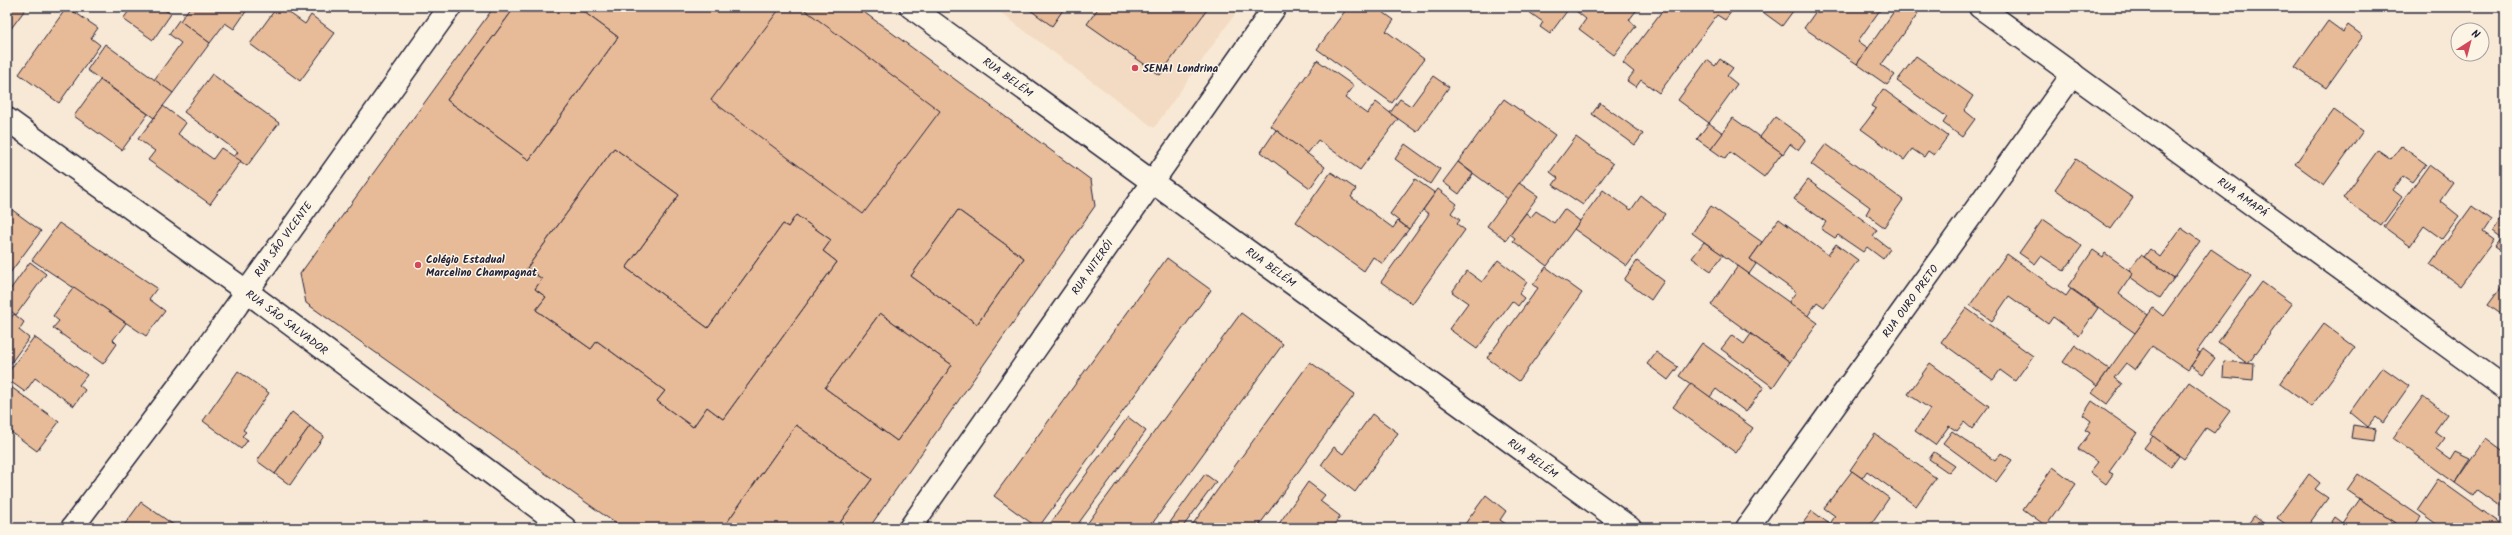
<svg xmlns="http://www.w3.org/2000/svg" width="2512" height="535" viewBox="0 0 2512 535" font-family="Kalam,sans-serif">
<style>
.built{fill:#f3dbc3}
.building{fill:#e8bb98;stroke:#22223b;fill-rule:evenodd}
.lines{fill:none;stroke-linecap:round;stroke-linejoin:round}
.minor-casing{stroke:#22223b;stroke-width:25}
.minor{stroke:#fcf5e5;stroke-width:22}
.poi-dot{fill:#d1495b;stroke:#fcf5e5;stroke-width:1.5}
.labels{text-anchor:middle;stroke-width:3;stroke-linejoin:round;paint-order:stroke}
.poi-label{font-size:11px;font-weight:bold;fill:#22223b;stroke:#fcf5e5;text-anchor:start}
.street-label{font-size:11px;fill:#22223b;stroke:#fcf5e5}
</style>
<rect width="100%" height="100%" fill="#f8e9d6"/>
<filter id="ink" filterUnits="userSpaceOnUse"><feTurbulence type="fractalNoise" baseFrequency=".025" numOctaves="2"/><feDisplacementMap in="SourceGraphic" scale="8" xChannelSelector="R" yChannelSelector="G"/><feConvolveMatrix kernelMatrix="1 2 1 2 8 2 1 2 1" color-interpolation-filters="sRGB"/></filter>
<g filter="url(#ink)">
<path class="built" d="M993 7H1240L1154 128Z"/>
<g class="building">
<path d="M7 7H27L7 34Z"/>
<path d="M67 7 98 28 91 38 100 45 59 103 19 74Z"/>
<path d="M132 7H160L171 14 153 40 123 19Z"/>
<path d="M190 7H249L234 29 225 23 210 43 180 21Z"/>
<path d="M277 7H281L305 24 311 15 335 33 300 81 250 44Z"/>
<path d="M494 7H515L447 100 529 160 618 37 577 7H857L1091 180 1095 206 869 528H836L872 479 796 425 723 528H622L306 303 300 274ZM614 148 679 195 626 268 708 328 783 224 788 227 796 215 831 240 823 251 837 262 723 419 707 407 693 427 657 401 665 391 597 341 591 349 536 310 546 297 535 289 542 279 527 268ZM958 210 1024 258 977 324 911 276ZM880 313 952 365 897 441 825 388Z"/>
<path d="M515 7H577L618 37 529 160 447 100Z"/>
<path d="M781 7H801L940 111 863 214 711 100Z"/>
<path d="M1026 7H1065L1052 26Z"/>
<path d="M1099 7H1209L1160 75 1087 24Z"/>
<path d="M1348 7H1376L1394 20 1386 31 1424 59 1392 103 1317 49Z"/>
<path d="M1522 7H1570L1550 34 1540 27 1543 22Z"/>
<path d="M1571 7H1639L1629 20 1636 26 1614 55 1579 29 1586 19Z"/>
<path d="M1665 7H1735L1725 20 1717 15 1659 93 1641 80 1636 87 1627 81 1634 72 1623 63Z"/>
<path d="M1756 7H1796L1782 26Z"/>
<path d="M1819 7H1877L1880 10 1858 41 1868 48 1857 64 1804 28Z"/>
<path d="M1897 7H1908L1918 14 1881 65 1895 75 1887 85 1857 64Z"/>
<path d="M179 20 210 43 173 93 154 80 181 43 169 34Z"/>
<path d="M2328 21 2343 32 2348 25 2363 36 2326 88 2295 67Z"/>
<path d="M105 44 173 93 154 118 87 70Z"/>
<path d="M1916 56 1973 96 1964 110 1975 119 1962 137 1943 123 1947 117 1897 81Z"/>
<path d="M1720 59 1733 68 1727 76 1737 84 1709 123 1678 100 1707 60 1715 66Z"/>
<path d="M1317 60 1354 86 1345 98 1367 114 1376 102 1398 119 1360 170 1318 140 1307 154 1271 126Z"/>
<path d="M212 74 279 123 247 166 234 157 238 152 184 112Z"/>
<path d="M1433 76 1449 87 1417 132 1390 113 1400 99 1411 106Z"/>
<path d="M100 80 148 114 122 150 74 116Z"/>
<path d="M1883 89 1948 136 1934 155 1928 151 1924 157 1912 149 1904 160 1861 129 1876 109 1871 106Z"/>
<path d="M1504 99 1555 135 1508 199 1458 162Z"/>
<path d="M1600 103 1643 134 1635 145 1592 114Z"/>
<path d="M163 106 186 123 178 134 213 159 221 148 241 161 210 204 148 160 155 151 138 139Z"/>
<path d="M2334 110 2363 131 2324 185 2295 164Z"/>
<path d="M1775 117 1806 139 1798 150 1790 144 1783 154 1760 137Z"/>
<path d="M1733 118 1782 153 1764 177 1730 152 1725 159 1711 149Z"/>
<path d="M1709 123 1723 133 1711 149 1697 139Z"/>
<path d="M1276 130 1325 167 1310 188 1261 152Z"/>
<path d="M1576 137 1613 164 1583 205 1553 185 1558 178 1550 172Z"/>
<path d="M1405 144 1440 169 1430 184 1395 159Z"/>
<path d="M1826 144 1903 200 1884 227 1866 214 1870 207 1811 164Z"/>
<path d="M2401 146 2426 164 2412 182 2403 176 2393 190 2402 197 2381 226 2343 198 2378 150 2391 159Z"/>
<path d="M614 148 679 195 626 268 708 328 783 224 788 227 796 215 831 240 823 251 837 262 723 419 707 407 693 427 657 401 665 391 597 341 591 349 536 310 546 297 535 289 542 279 527 268Z"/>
<path d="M2076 159 2133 198 2111 229 2055 189Z"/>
<path d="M1458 162 1473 174 1459 194 1443 182Z"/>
<path d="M2429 165 2453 183 2440 201 2459 216 2442 239 2424 226 2410 246 2384 227Z"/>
<path d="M1331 172 1356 189 1351 197 1393 228 1398 221 1409 229 1383 264 1373 257 1364 271 1296 222Z"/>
<path d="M1415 179 1435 193 1409 229 1390 214Z"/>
<path d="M1808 180 1877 230 1873 236 1890 249 1883 259 1867 247 1863 252 1838 235 1835 238 1821 229 1826 222 1794 199Z"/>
<path d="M1519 183 1538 196 1506 240 1487 226Z"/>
<path d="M1438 189 1457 204 1451 213 1460 220 1457 224 1465 230 1412 304 1381 282 1429 214 1423 210Z"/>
<path d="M1603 190 1631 210 1641 196 1665 214 1627 266 1574 229Z"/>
<path d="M1711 206 1762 242 1750 259 1756 264 1749 274 1692 233Z"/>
<path d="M2472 206 2491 220 2483 232 2494 240 2460 286 2430 264Z"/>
<path d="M11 209 41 231 7 277V214Z"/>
<path d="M1564 209 1580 221 1547 266 1513 241 1515 238 1510 234 1526 213 1531 217 1536 211 1554 223Z"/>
<path d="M958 210 1024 258 977 324 911 276Z"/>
<path d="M2505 214V245L2501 251 2495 247 2502 238 2493 231Z"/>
<path d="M1779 219 1828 255 1836 244 1858 260 1824 307 1817 302 1807 317 1788 303 1796 292 1750 259Z"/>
<path d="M2043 219 2082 246 2064 271 2041 256 2035 264 2019 253Z"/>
<path d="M59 223 157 288 149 299 165 311 146 336 32 260Z"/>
<path d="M2181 228 2200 241 2174 278 2144 257 2150 249 2160 257Z"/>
<path d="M1704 242 1723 255 1711 271 1692 258Z"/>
<path d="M2211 249 2251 276 2197 351 2200 353 2188 370 2152 346 2135 370 2126 363 2114 378 2122 384 2107 404 2092 393 2153 308 2163 316Z"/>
<path d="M2093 250 2103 257 2105 253 2133 273 2119 294 2148 315 2135 333 2068 286Z"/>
<path d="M2007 254 2066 296 2071 289 2098 308 2079 336 2053 317 2048 324 2009 296 1992 321 1970 305Z"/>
<path d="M2141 255 2174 278 2160 298 2130 277 2133 273 2129 270Z"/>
<path d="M1167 258 1211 290 1038 528 994 496Z"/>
<path d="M1498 260 1527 282 1519 294 1524 298 1518 306 1512 301 1477 349 1449 329 1468 303 1452 292 1467 271 1482 282Z"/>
<path d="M1637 261 1664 281 1651 300 1624 280Z"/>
<path d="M30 262 46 274 16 315 7 308V294Z"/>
<path d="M1738 266 1818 323 1790 362 1711 305Z"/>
<path d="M1546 267 1582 293 1519 381 1487 358 1538 288 1533 285Z"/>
<path d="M2262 282 2292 304 2248 364 2218 342Z"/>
<path d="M2505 282V317L2488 305Z"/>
<path d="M74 287 126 323 113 340 117 344 103 364 53 328 59 321 53 316Z"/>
<path d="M1966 308 2033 356 2015 381 2000 370 1993 380 1941 342Z"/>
<path d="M880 313 952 365 897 441 825 388Z"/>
<path d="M1241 313 1283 344 1149 528H1084Z"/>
<path d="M14 314 24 322 19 330 29 338 8 367 7 323Z"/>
<path d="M2324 324 2355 347 2311 407 2280 384Z"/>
<path d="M1751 334 1790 362 1773 387 1721 349 1732 335 1744 344Z"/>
<path d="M34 337 87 375 79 385 85 390 74 406 35 378 25 392 7 379V374Z"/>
<path d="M1702 343 1764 387 1746 412 1716 389 1710 397 1679 376Z"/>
<path d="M2075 345 2109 369 2097 386 2063 362Z"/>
<path d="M2203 349 2215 358 2203 374 2191 366Z"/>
<path d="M1656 352 1678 367 1668 380 1647 364Z"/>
<path d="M2224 361 2254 364 2253 380 2223 377Z"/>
<path d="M1310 362 1355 394 1257 528H1190Z"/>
<path d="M1930 363 1989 406 1972 429 1964 422 1957 431 1949 426 1935 445 1915 431 1930 409 1908 394Z"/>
<path d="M2382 367 2409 386 2383 423 2376 417 2368 427 2350 412Z"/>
<path d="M238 371 269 393 243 430 246 432 242 436 248 440 241 449 203 421Z"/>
<path d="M2189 382 2230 411 2214 433 2206 428 2184 459 2151 435Z"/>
<path d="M1691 383 1753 428 1736 453 1673 407Z"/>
<path d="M11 387 59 422 37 451 7 429V391Z"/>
<path d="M2423 396 2447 414 2435 431 2445 438 2436 450 2450 460 2455 452 2470 459 2455 483 2393 438Z"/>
<path d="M2092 401 2137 433 2109 472 2113 474 2106 484 2090 472 2098 462 2078 449 2090 433 2085 430 2091 421 2083 415Z"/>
<path d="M292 412 310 426 275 474 257 461Z"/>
<path d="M1372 414 1398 433 1355 492 1321 465 1334 447 1343 454Z"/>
<path d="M1128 417 1146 431 1075 528H1047Z"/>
<path d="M796 425 872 479 836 528H723Z"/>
<path d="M2353 425 2376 429 2374 441 2351 438Z"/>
<path d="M310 426 324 436 290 485 275 474Z"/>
<path d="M1952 431 1995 461 2001 453 2012 460 1996 482 1943 443Z"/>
<path d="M1875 434 1936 478 1916 506 1867 471 1862 478 1850 470Z"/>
<path d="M2153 436 2179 456 2171 467 2144 448Z"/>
<path d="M2486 438 2505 452V510L2477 490 2473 496 2455 483Z"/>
<path d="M1934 452 1955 466 1949 473 1929 459Z"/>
<path d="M2053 467 2076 484 2046 526 2023 509Z"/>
<path d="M1852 471 1889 498 1868 528H1835L1830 524 1835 516 1824 508Z"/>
<path d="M1205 474 1216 482 1182 528H1166Z"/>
<path d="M2309 474 2320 483 2315 489 2328 498 2306 528H2291L2277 518Z"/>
<path d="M2358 474 2421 517 2413 528H2402L2347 490Z"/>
<path d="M2438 479 2504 526 2503 528H2442L2417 510Z"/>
<path d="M1308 482 1325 495 1320 501 1340 516 1332 528H1276Z"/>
<path d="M1486 495 1506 511 1500 520 1512 528H1462Z"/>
<path d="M2360 499 2395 523 2391 528H2328L2335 517 2343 523Z"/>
<path d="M141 502 178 528H122Z"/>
<path d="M1812 511 1835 528H1810L1803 523Z"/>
<path d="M2254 516 2270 528H2245Z"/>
</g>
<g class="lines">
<g class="minor-casing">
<g id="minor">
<path d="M911 7 1630 528"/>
<path d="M1980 7 2505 388"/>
<path d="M7 119 246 291 565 528"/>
<path d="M72 528 193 367 450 7"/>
<path d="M910 528 1275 7"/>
<path d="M1747 528 2073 74"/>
</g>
</g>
<use href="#minor" class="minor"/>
</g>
</g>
<g class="poi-dot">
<circle cx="1135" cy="68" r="4"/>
<circle cx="418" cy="265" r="4"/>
</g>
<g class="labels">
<g class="poi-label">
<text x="1143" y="72">SENAI Londrina</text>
<text x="426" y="263">Colégio Estadual<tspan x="426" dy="13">Marcelino Champagnat</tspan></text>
</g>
<g class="street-label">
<text transform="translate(1008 77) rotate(36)" y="4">RUA BELÉM</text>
<text transform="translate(2243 197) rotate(36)" y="4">RUA AMAPÁ</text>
<text transform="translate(283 239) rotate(-54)" y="4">RUA SÃO VICENTE</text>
<text transform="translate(1092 267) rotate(-55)" y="4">RUA NITERÓI</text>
<text transform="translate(1271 267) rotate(36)" y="4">RUA BELÉM</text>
<text transform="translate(1910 301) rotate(-54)" y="4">RUA OURO PRETO</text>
<text transform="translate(287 322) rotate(37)" y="4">RUA SÃO SALVADOR</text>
<text transform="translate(1533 458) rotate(36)" y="4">RUA BELÉM</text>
</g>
</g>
<rect width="2512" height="535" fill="none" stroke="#fcf5e5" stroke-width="24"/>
<rect x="12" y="12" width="2488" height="511" fill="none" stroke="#22223b" stroke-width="1.5" filter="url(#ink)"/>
<g transform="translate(2470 42) rotate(36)"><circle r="19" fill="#fcf5e5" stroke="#a5a1a1"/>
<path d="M0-3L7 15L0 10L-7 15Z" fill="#d1495b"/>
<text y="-6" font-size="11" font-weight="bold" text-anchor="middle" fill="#22223b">N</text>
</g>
</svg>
